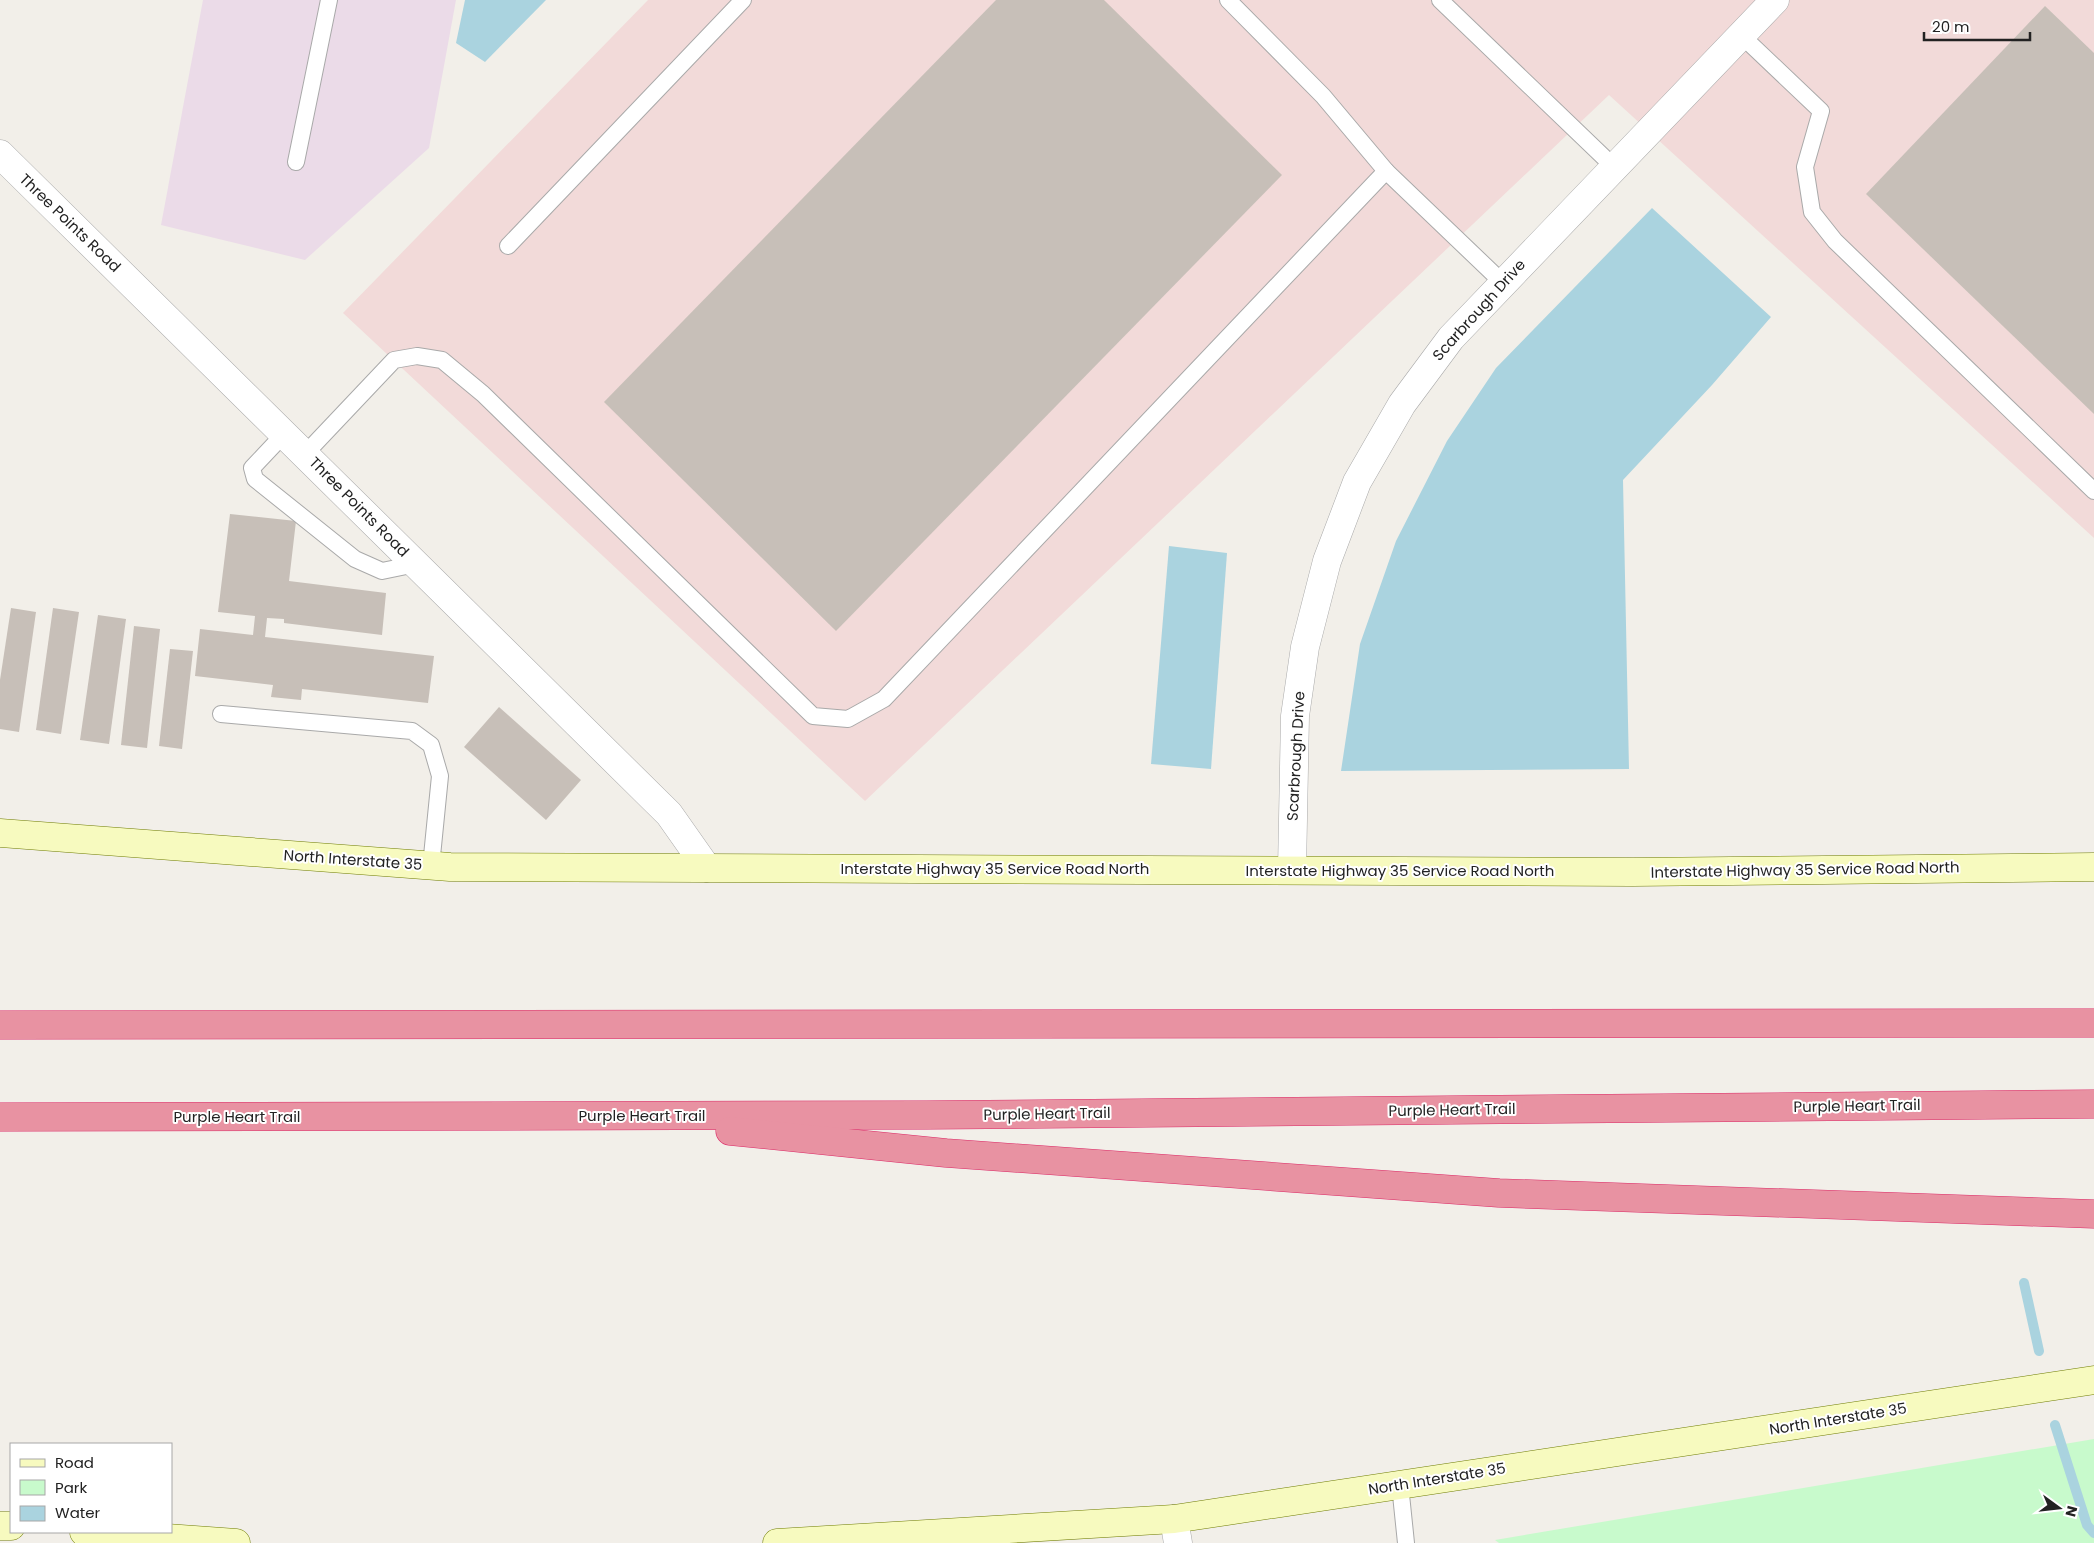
<svg xmlns="http://www.w3.org/2000/svg" width="2094" height="1543" viewBox="0 0 2094 1543" font-family="Poppins,sans-serif">
<style>
.commercial{fill:#f2dad9}
.industrial{fill:#ebdbe8}
.park{fill:#c8facc}
.water{fill:#aad3df}
.lines{fill:none;stroke-linecap:round;stroke-linejoin:round}
.stream{stroke:#aad3df;stroke-width:10}
.building{fill:#c7bfb8}
.service-casing{stroke:#a9a9a9;stroke-width:18}
.minor-casing{stroke:#a9a9a9;stroke-width:29}
.secondary-casing{stroke:#707d05;stroke-width:29}
.motorway-casing{stroke:#dc2a67;stroke-width:29}
.service{stroke:#fff;stroke-width:16}
.minor{stroke:#fff;stroke-width:28}
.secondary{stroke:#f7fabf;stroke-width:28}
.motorway{stroke:#e892a2;stroke-width:28}
.labels{text-anchor:middle;stroke-width:4;stroke-linejoin:round;paint-order:stroke}
.street-label{font-size:15px;fill:#222;stroke:#fff}
</style>
<rect width="100%" height="100%" fill="#f2efe9"/>
<path class="commercial" d="M648 0H2094V538L1609 95 865 801 343 313Z"/>
<path class="industrial" d="M203 0H456L429 148 305 260 161 225Z"/>
<path class="park" d="M2094 1439V1543H1499L1495 1540Z"/>
<g class="water">
<path d="M465 0H546L485 62 456 43Z"/>
<path d="M1652 208 1771 317 1712 385 1623 480 1629 769 1341 771 1360 644 1396 541 1447 441 1496 368Z"/>
<path d="M1169 546 1227 553 1211 769 1151 764Z"/>
</g>
<g class="lines">
<g class="stream">
<path d="M2024 1283 2039 1351"/>
<path d="M2055 1425 2087 1525 2094 1533"/>
</g>
</g>
<g class="building">
<path d="M996 0H1104L1282 175 836 631 604 402Z"/>
<path d="M2045 6 2094 53V414L1866 194Z"/>
<path d="M230 514 296 521 289 581 386 593 382 635 284 623V619L267 618 265 637 434 656 428 703 302 689 301 700 271 697 273 685 195 676 200 629 253 635 255 616 218 612Z"/>
<path d="M11 608 36 612 19 732 0 729V680Z"/>
<path d="M53 608 79 612 61 734 36 730Z"/>
<path d="M98 615 126 619 109 744 80 740Z"/>
<path d="M134 626 160 629 147 748 121 745Z"/>
<path d="M170 649 193 651 182 749 159 746Z"/>
<path d="M499 707 581 780 546 820 464 747Z"/>
</g>
<g class="lines">
<g class="service-casing">
<g id="service">
<path d="M1228 0 1323 96 1386 171"/>
<path d="M1440 0 1614 167"/>
<path d="M1741 35 1821 111 1805 167 1812 212 1835 241 2094 491"/>
<path d="M296 162 329 0"/>
<path d="M508 246 743 0"/>
<path d="M285 433 252 468 255 479 355 559 382 571 416 564"/>
<path d="M305 454 394 360 417 356 442 360 483 394 813 716 848 719 884 699 1386 171 1502 282"/>
<path d="M221 714 412 731 431 745 440 776 431 866"/>
<path d="M1400 1485 1406 1543"/>
</g>
</g>
<g class="minor-casing">
<g id="minor">
<path d="M0 154 669 814 707 868"/>
<path d="M1292 870 1295 716 1305 647 1327 561 1357 482 1402 404 1451 338 1775 0"/>
<path d="M1174 1519 1178 1543"/>
</g>
</g>
<g class="secondary-casing">
<g id="secondary">
<path d="M0 833 450 867 1633 872 2094 867"/>
<path d="M0 1526H11"/>
<path d="M84 1532 236 1543"/>
<path d="M777 1543 1174 1519 2094 1380"/>
</g>
</g>
<g class="motorway-casing">
<g id="motorway">
<path d="M0 1025 2094 1023"/>
<path d="M0 1117 927 1115 2094 1104"/>
<path d="M730 1131 946 1153 1499 1193 2094 1214"/>
</g>
</g>
<use href="#service" class="service"/>
<use href="#minor" class="minor"/>
<use href="#secondary" class="secondary"/>
<use href="#motorway" class="motorway"/>
</g>
<g class="labels">
<g class="street-label">
<text transform="translate(70 223) rotate(44)" y="5">Three Points Road</text>
<text transform="translate(1479 310) rotate(-48)" y="5">Scarbrough Drive</text>
<text transform="translate(359 507) rotate(45)" y="5">Three Points Road</text>
<text transform="translate(1296 756) rotate(-87)" y="5">Scarbrough Drive</text>
<text transform="translate(353 860) rotate(4)" y="5">North Interstate 35</text>
<text x="995" y="874">Interstate Highway 35 Service Road North</text>
<text transform="translate(1805 870) rotate(-1)" y="5">Interstate Highway 35 Service Road North</text>
<text x="1400" y="876">Interstate Highway 35 Service Road North</text>
<text transform="translate(1857 1106) rotate(-1)" y="5">Purple Heart Trail</text>
<text transform="translate(1452 1110) rotate(-1)" y="5">Purple Heart Trail</text>
<text transform="translate(1047 1114) rotate(-1)" y="5">Purple Heart Trail</text>
<text x="642" y="1121">Purple Heart Trail</text>
<text x="237" y="1122">Purple Heart Trail</text>
<text transform="translate(1838 1419) rotate(-9)" y="5">North Interstate 35</text>
<text transform="translate(1437 1479) rotate(-9)" y="5">North Interstate 35</text>
</g>
</g>
<rect x="10" y="1443" width="162" height="90" fill="#ffffff" stroke="#a7a7a7"/>
<rect x="20" y="1459" width="25" height="8" fill="#f7fabf" stroke="#a7a7a7"/>
<text x="55" y="1468" font-size="15" fill="#222222">Road</text>
<rect x="20" y="1480" width="25" height="15" fill="#c8facc" stroke="#a7a7a7"/>
<text x="55" y="1493" font-size="15" fill="#222222">Park</text>
<rect x="20" y="1506" width="25" height="15" fill="#aad3df" stroke="#a7a7a7"/>
<text x="55" y="1518" font-size="15" fill="#222222">Water</text>
<g transform="translate(2059 1508) rotate(105)" stroke="#ffffff" stroke-width="4" paint-order="stroke">
<path d="M0-4L9 19L0 12L-9 19Z" fill="#222222"/>
<text y="-8" font-size="14" font-weight="bold" text-anchor="middle" fill="#222222">N</text>
</g>
<path d="M1924 32v8h106v-8" fill="none" stroke="#222222" stroke-width="2.5"/>
<text x="1932" y="32" font-size="15" fill="#222222" stroke="#ffffff" stroke-width="4" paint-order="stroke">20 m</text>
</svg>
